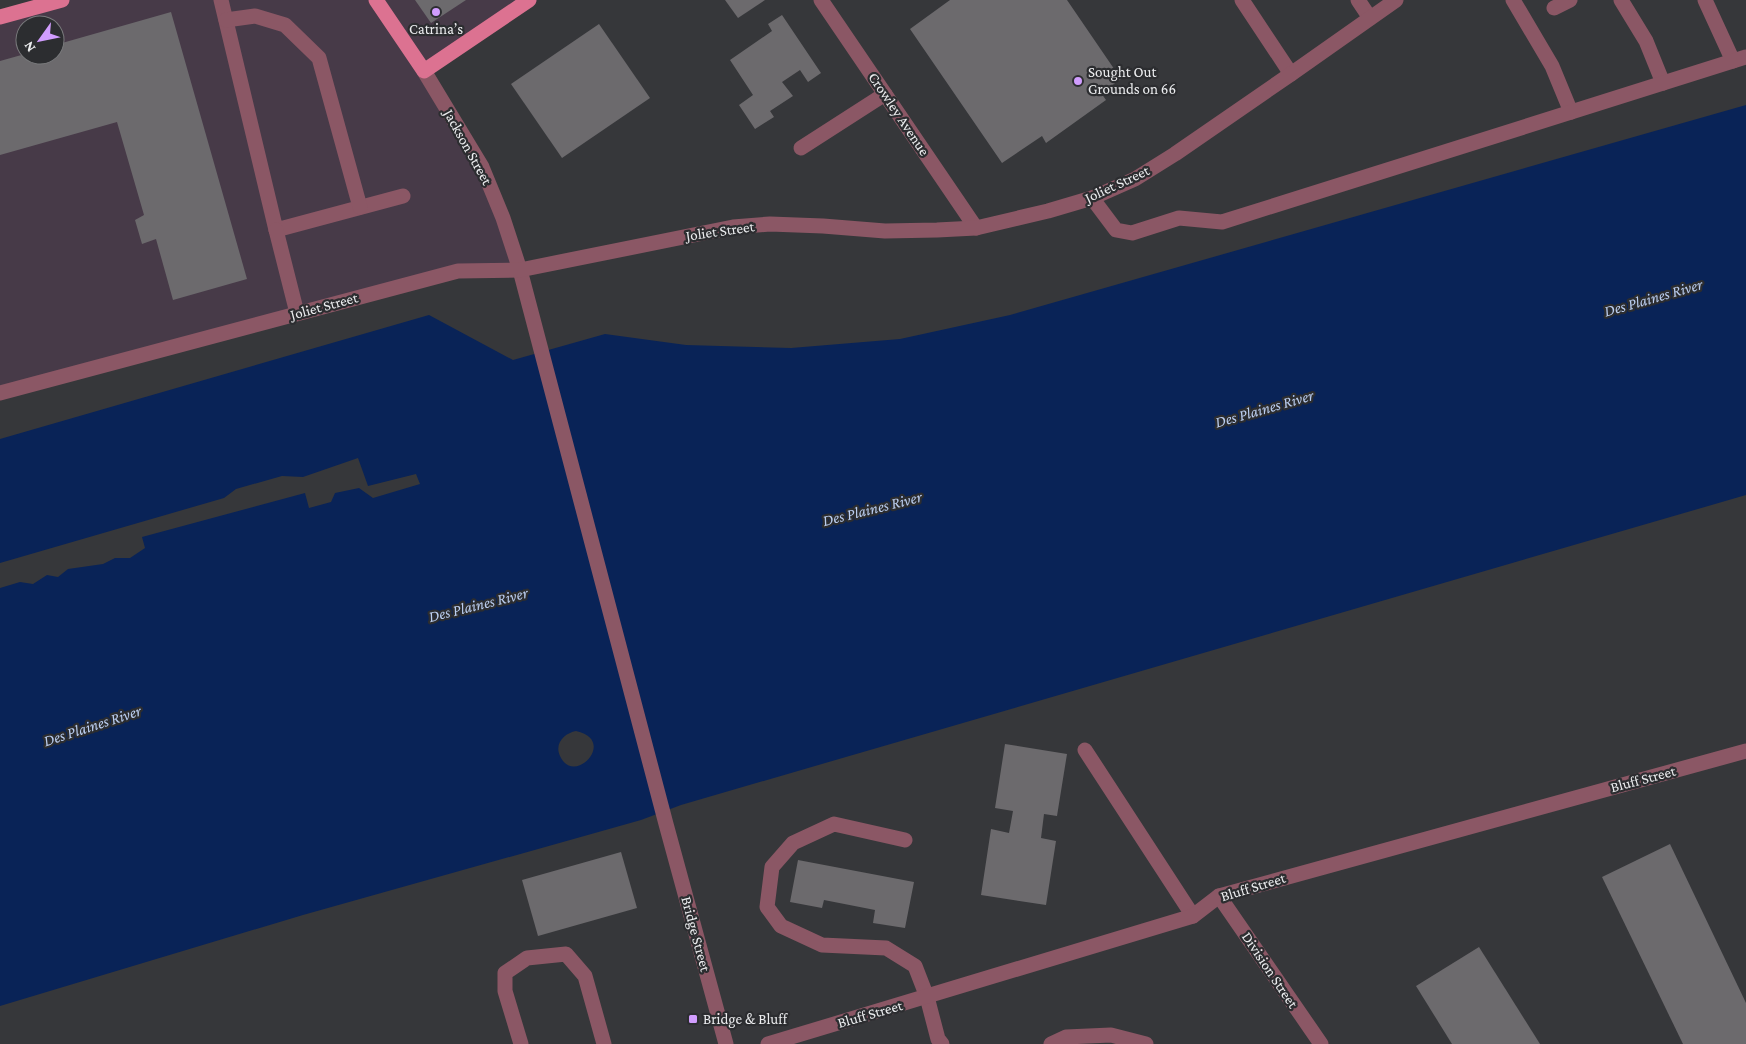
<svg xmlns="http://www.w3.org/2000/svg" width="1746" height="1044" viewBox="0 0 1746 1044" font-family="'Crimson Pro',serif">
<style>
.commercial{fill:#473a48;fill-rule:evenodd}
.water{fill:#092357;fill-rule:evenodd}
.building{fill:#6c6a6d}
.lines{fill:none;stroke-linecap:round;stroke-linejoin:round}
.minor{stroke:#8b5765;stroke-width:15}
.major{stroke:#dc7291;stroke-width:15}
.poi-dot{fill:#d19dfe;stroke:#2c2d30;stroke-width:2}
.labels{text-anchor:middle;stroke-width:4.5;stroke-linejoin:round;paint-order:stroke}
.poi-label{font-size:15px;fill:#ecedef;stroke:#2c2d30;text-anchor:start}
.street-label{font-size:15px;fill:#ecedef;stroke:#2c2d30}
.water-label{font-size:16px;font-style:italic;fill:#bbcef0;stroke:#2c2d30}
</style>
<rect width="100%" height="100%" fill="#36373a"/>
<g class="commercial">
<path d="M66 0H371L480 167 518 269 459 268 0 390V19ZM25 25H55V55H25Z"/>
<path d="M375 0H528L424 70Z"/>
</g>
<path class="water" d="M1746 105V495L681 805 641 820 303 915 0 1006V588L20 582 33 584 47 575 58 577 68 569 103 564 115 558H130L145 548 142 537 305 493 309 508 331 502 335 493 359 488 373 498 420 484 416 474 368 486 358 458 303 477 282 476 236 489 224 498 0 563V439L429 315 513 360 605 334 686 345 791 348 900 339 1010 315ZM576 731C618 740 574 787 560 756 554 743 565 733 576 731Z"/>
<g class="building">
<path d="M415 0H466L431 23Z"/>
<path d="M725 0H765L738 18Z"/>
<path d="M950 0H1067L1121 79 1101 93 1106 100 1046 143 1042 136 1002 163 910 29Z"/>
<path d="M171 12 247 279 173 300 156 239 142 244 135 220 144 215 117 122 0 155V61L25 54V55H55V45Z"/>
<path d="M782 15 821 73 808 82 800 70 782 82 793 96 770 111 774 117 755 129 739 105 753 95 730 60 772 31 768 24Z"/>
<path d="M599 24 650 98 562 158 511 84Z"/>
<path d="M1005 744 1067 754 1057 816 1044 814 1041 838 1056 841 1046 905 981 895 991 829 1009 833 1013 811 995 808Z"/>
<path d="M1670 844 1746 1003V1044H1683L1602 877Z"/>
<path d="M621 852 637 908 538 936 522 880Z"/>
<path d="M798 860 914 882 905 928 873 923 875 910 824 900 822 908 790 902Z"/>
<path d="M1479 947 1540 1044H1452L1416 986Z"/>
</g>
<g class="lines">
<g class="minor">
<path d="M221 0 276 230 403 196"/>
<path d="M821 0 976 228"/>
<path d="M1242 0 1291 74"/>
<path d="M1358 0 1370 18"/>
<path d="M1513 0 1552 66 1571 112"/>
<path d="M1621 0 1646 41 1663 83"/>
<path d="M1705 0 1733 61"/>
<path d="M1554 8 1570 0"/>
<path d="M226 20 255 16 285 25 319 58 360 207"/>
<path d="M424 71 482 167 503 218 520 270 666 824 726 1044"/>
<path d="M801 148 885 94"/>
<path d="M1092 198 1116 230 1132 233 1179 218 1222 222 1746 57"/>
<path d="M276 230 297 313"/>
<path d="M0 393 458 271 520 270 733 227 770 224 823 226 885 231 937 230 976 228 1048 211 1092 198 1135 179 1175 154 1291 74 1396 0"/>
<path d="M1085 750 1193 916"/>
<path d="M905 840 834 824 793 843 772 867 767 907 781 926 822 945 886 948 915 966 927 997 938 1039 942 1044"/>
<path d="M1219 896 1321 1044"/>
<path d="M521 1044 505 991V973L527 958 566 954 585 976 604 1044"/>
<path d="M768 1044 1193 916 1219 896 1746 751"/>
<path d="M1051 1044 1066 1037 1111 1035 1146 1044"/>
</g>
<g class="major">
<path d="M376 0 424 71 529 0"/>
<path d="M0 17 62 0"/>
</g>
</g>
<g class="poi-dot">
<circle cx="436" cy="12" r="5"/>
<circle cx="1078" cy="81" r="5"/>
<rect x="688" y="1014" width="10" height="10" rx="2.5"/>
</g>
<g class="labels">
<g class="poi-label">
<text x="436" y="34" text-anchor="middle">Catrina’s</text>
<text x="1088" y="77">Sought Out<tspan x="1088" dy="17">Grounds on 66</tspan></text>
<text x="703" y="1024">Bridge &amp; Bluff</text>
</g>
<g class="street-label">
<text transform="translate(899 114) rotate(56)" y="5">Crowley Avenue</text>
<text transform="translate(468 147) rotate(61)" y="5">Jackson Street</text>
<text transform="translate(1117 184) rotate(-25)" y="5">Joliet Street</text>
<text transform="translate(720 231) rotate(-8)" y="5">Joliet Street</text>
<text transform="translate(324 306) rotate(-15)" y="5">Joliet Street</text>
<text transform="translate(1643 779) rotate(-15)" y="5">Bluff Street</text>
<text transform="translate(1253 887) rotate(-17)" y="5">Bluff Street</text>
<text transform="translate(696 934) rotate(75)" y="5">Bridge Street</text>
<text transform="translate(1270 970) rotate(56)" y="5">Division Street</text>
<text transform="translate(870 1014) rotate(-16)" y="5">Bluff Street</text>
</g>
<g class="water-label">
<text transform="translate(1653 297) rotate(-16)" y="6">Des Plaines River</text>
<text transform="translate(1264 408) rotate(-16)" y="6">Des Plaines River</text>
<text transform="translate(872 508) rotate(-14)" y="6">Des Plaines River</text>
<text transform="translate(478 604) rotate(-14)" y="6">Des Plaines River</text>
<text transform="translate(92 725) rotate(-18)" y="6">Des Plaines River</text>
</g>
</g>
<g transform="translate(40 40) rotate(237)"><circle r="24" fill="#2c2d30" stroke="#797a7c"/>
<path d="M0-4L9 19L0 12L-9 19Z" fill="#d19dfe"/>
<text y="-8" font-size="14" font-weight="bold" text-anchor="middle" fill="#ecedef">N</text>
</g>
</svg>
